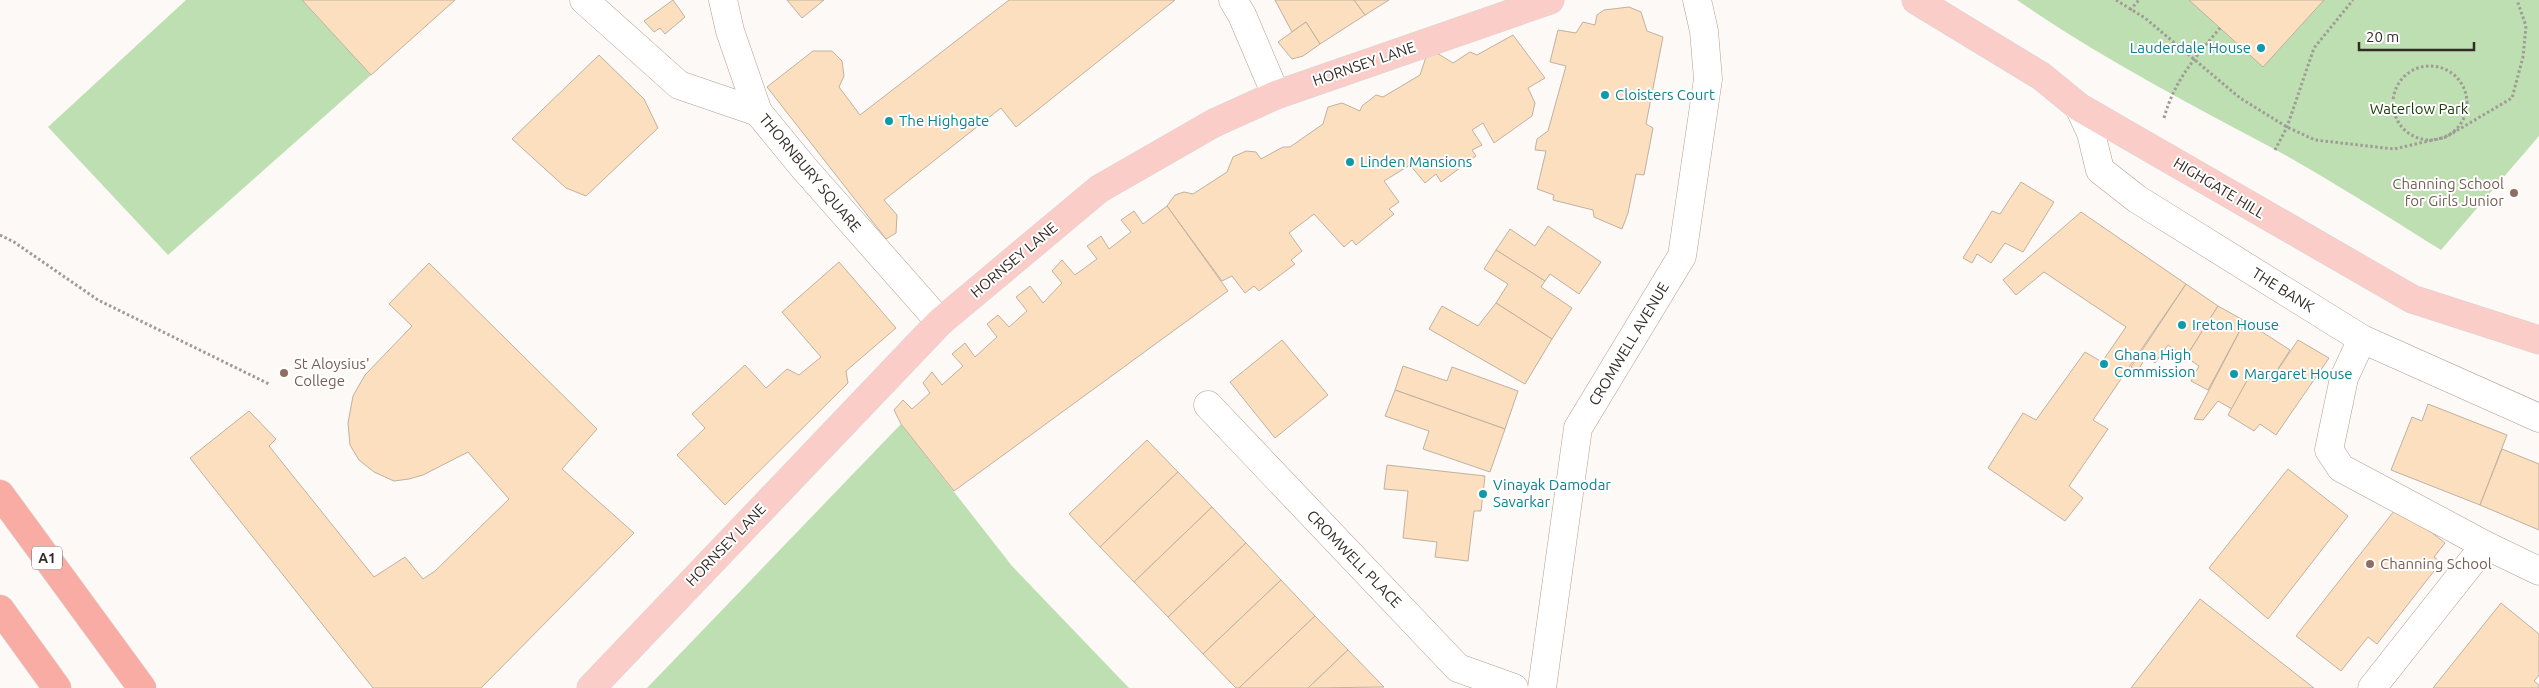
<svg xmlns="http://www.w3.org/2000/svg" width="2539" height="688" viewBox="0 0 2539 688" font-family="Ubuntu,sans-serif">
<style>
.green{fill:#bedfb2}
.building{fill:#fcdfbe;stroke:#c0b1a0}
.lines{fill:none;stroke-linecap:round;stroke-linejoin:round}
.minor-casing{stroke:#b39e93;stroke-width:29}
.major-casing{stroke:#d6d5d4;stroke-width:29}
.highway-casing{stroke:#d6d5d4;stroke-width:29}
.path{stroke:#a19b97;stroke-width:3;stroke-dasharray:2.5 2.5;stroke-linecap:butt}
.minor{stroke:#fff;stroke-width:28}
.major{stroke:#fbcdc8;stroke-width:28}
.highway{stroke:#f9aca4;stroke-width:28}
.culture-dot{fill:#0f9aa8;stroke:#fff;stroke-width:2}
.education-dot{fill:#8d6e63;stroke:#fff;stroke-width:2}
.labels{text-anchor:middle;stroke-width:4;stroke-linejoin:round;paint-order:stroke}
.shield{fill:#fff;stroke:#706b67;stroke-width:1}
.shield-label{font-size:14px;font-weight:bold;fill:#332b26}
.culture-label{font-size:15px;fill:#0d838f;stroke:#fff;text-anchor:start}
.street-label{font-size:15px;fill:#332b26;stroke:#fff}
.park-label{font-size:15px;fill:#183e03;stroke:#fff}
.education-label{font-size:15px;fill:#785e54;stroke:#fff;text-anchor:start}
</style>
<rect width="100%" height="100%" fill="#fdf9f6"/>
<g class="green">
<path d="M186 0H302L371 75 168 255 48 127Z"/>
<path d="M2017 0H2539V136L2441 250C2386 216 2332 181 2276 150 2188 103 2099 57 2017 0Z"/>
<path d="M901 424 1012 566 1129 688H647Z"/>
</g>
<g class="building">
<path d="M302 0H455L371 75Z"/>
<path d="M673 0 685 17 665 34 660 28 654 32 644 21Z"/>
<path d="M787 0H824L802 18Z"/>
<path d="M1009 0H1175L1016 127 1001 108 884 200 897 215 896 233 886 239 767 87 813 51H832L842 61 844 76 839 87 860 115Z"/>
<path d="M1275 0H1354L1365 15 1320 44 1306 22 1292 32Z"/>
<path d="M1354 0H1389L1365 15Z"/>
<path d="M2189 0H2324L2263 67Z"/>
<path d="M1629 7 1641 12 1647 31 1663 37 1646 124 1653 128 1644 175 1636 174 1628 213 1622 229 1594 217 1593 210 1553 200 1554 195 1537 189 1546 151 1535 150 1537 139 1548 131 1566 66 1550 62 1558 30 1576 33 1583 22 1595 25 1597 15 1604 10Z"/>
<path d="M1306 22 1320 44 1303 56 1292 59 1278 42Z"/>
<path d="M1513 35 1545 78 1528 88 1535 103 1532 116 1494 143 1483 123 1472 130 1482 145 1472 150 1476 156 1441 182 1436 174 1425 183 1410 165 1384 181 1399 202 1389 209 1394 214 1356 245 1352 240 1344 247 1314 214 1289 233 1302 251 1291 260 1295 264 1259 291 1254 286 1245 293 1232 276 1222 281 1167 206 1175 195 1184 192 1193 194 1227 172 1233 157 1246 151 1256 152 1261 159 1283 147H1290L1323 124 1328 107 1342 103 1360 111 1362 106 1376 95 1383 97 1420 75 1426 57 1437 53 1453 63 1470 52 1477 55Z"/>
<path d="M599 55 644 99 658 128 586 196 566 188 512 139Z"/>
<path d="M2021 182 2054 202 2023 252 2005 243 1991 263 1977 254 1972 263 1963 258 1992 211 2000 214Z"/>
<path d="M1167 206 1228 291 954 491 901 424 894 410 903 400 912 409 930 393 923 383 932 372 942 385 963 366 952 354 965 343 975 357 997 337 987 324 998 315 1009 327 1027 311 1016 297 1030 286 1043 303 1062 283 1052 271 1062 260 1075 275 1097 259 1087 246 1101 236 1109 249 1131 232 1121 220 1134 211 1143 224Z"/>
<path d="M2081 212 2186 284 2093 420 2108 429 2069 486 2083 498 2065 521 1988 468 2023 413 2036 420 2085 352 2102 362 2126 327 2044 272 2016 295 2003 280Z"/>
<path d="M1548 226 1601 262 1579 294 1550 274 1545 281 1496 250 1510 229 1535 246Z"/>
<path d="M1496 250 1545 281 1541 287 1572 308 1552 339 1496 303 1508 284 1484 269Z"/>
<path d="M839 262 896 328 846 371 848 383 725 505 677 455 705 428 692 414 745 365 766 388 787 369 799 375 821 357 782 312Z"/>
<path d="M429 263 597 429 562 469 634 533 481 688H373L190 458 249 411 276 439 269 446 374 577 405 557 423 579 435 571 509 499 468 452 423 475 409 479 394 481 374 472 359 460 350 445 348 423 353 396 365 375 412 326 389 304Z"/>
<path d="M2186 284 2218 306 2186 357 2168 345 2155 363 2146 356 2139 369 2131 367Z"/>
<path d="M1496 303 1552 339 1525 384 1429 329 1442 306 1478 326Z"/>
<path d="M2218 306 2245 321 2208 390 2191 381 2199 366 2186 357Z"/>
<path d="M2245 321 2290 350 2271 380 2254 368 2232 409 2218 401 2203 420 2194 419Z"/>
<path d="M1282 340 1328 395 1275 438 1230 382Z"/>
<path d="M2298 340 2329 358 2276 435 2260 424 2254 431 2228 415 2254 368 2271 380Z"/>
<path d="M1403 366 1447 381 1452 367 1518 391 1505 429 1395 390Z"/>
<path d="M1395 390 1505 429 1490 472 1423 449 1429 431 1385 416Z"/>
<path d="M2428 404 2507 435 2480 505 2391 470 2412 417 2422 421Z"/>
<path d="M1147 440 1178 472 1100 547 1069 514Z"/>
<path d="M2502 449 2539 464V530L2480 505Z"/>
<path d="M1387 465 1485 476 1481 511H1474L1468 561 1435 557 1437 542 1403 538 1408 491 1384 489Z"/>
<path d="M2288 469 2348 516 2268 619 2209 568Z"/>
<path d="M1178 472 1212 507 1134 582 1100 547Z"/>
<path d="M2398 506 2445 543 2434 557 2441 562 2377 644 2368 637 2341 671 2296 636Z"/>
<path d="M1212 507 1246 543 1168 617 1134 582Z"/>
<path d="M1246 543 1281 580 1203 654 1168 617Z"/>
<path d="M1281 580 1315 616 1239 688H1236L1203 654Z"/>
<path d="M2200 599 2314 688H2131Z"/>
<path d="M2501 603 2539 634V675L2534 681 2539 685V688H2433Z"/>
<path d="M1315 616 1348 650 1308 688H1239Z"/>
<path d="M1348 650 1384 687 1308 688Z"/>
</g>
<g class="lines">
<g class="minor-casing">
<g id="minor">
<path d="M584 0 679 85 758 112"/>
<path d="M723 0 730 31 758 112 804 168 940 322"/>
<path d="M1233 0 1242 15 1276 95"/>
<path d="M2079 107 2091 133 2100 170 2137 199 2362 339 2539 418"/>
<path d="M2362 339 2344 378 2329 450 2341 468 2485 545 2539 571"/>
<path d="M1208 405 1458 668 1514 688"/>
<path d="M1542 688 1578 428 1682 256 1708 79 1704 31 1697 0"/>
<path d="M2372 688 2485 545"/>
</g>
</g>
<g class="major-casing">
<g id="major">
<path d="M1916 0 2041 76 2079 107 2412 299 2539 340"/>
<path d="M591 688 940 322 1099 189 1214 123 1276 95 1550 0"/>
</g>
</g>
<g class="highway-casing">
<g id="highway">
<path d="M0 494 142 688"/>
<path d="M0 609 57 688"/>
</g>
</g>
<g class="path">
<path d="M2116 0 2145 18 2240 98 2287 127 2315 140 2394 149 2446 137 2512 98 2523 57 2526 26 2517 0"/>
<path d="M2130 10 2139 0"/>
<circle cx="2430" cy="103" r="37"/>
<path d="M2164 118C2175 79 2195 58 2220 28"/>
<path d="M2275 150 2287 127 2314 48 2353 0"/>
<path d="M0 235 14 242 98 300 269 384"/>
</g>
<use href="#minor" class="minor"/>
<use href="#major" class="major"/>
<use href="#highway" class="highway"/>
</g>
<g class="culture-dot">
<circle cx="2261" cy="48" r="5"/>
<circle cx="1605" cy="95" r="5"/>
<circle cx="889" cy="121" r="5"/>
<circle cx="1350" cy="162" r="5"/>
<circle cx="2182" cy="325" r="5"/>
<circle cx="2104" cy="364" r="5"/>
<circle cx="2234" cy="374" r="5"/>
<circle cx="1483" cy="494" r="5"/>
</g>
<g class="education-dot">
<circle cx="2514" cy="193" r="5"/>
<circle cx="284" cy="373" r="5"/>
<circle cx="2370" cy="564" r="5"/>
</g>
<g class="labels">
<rect class="shield" x="32" y="546.5" width="30" height="23" rx="4"/>
<g class="shield-label">
<text x="47" y="563">A1</text>
</g>
<g class="culture-label">
<text x="2251" y="53" text-anchor="end">Lauderdale House</text>
<text x="1615" y="100">Cloisters Court</text>
<text x="899" y="126">The Highgate</text>
<text x="1360" y="167">Linden Mansions</text>
<text x="2192" y="330">Ireton House</text>
<text x="2114" y="360">Ghana High<tspan x="2114" dy="17">Commission</tspan></text>
<text x="2244" y="379">Margaret House</text>
<text x="1493" y="490">Vinayak Damodar<tspan x="1493" dy="17">Savarkar</tspan></text>
</g>
<g class="street-label">
<text transform="translate(1364 64) rotate(-19)" y="5">HORNSEY LANE</text>
<text transform="translate(810 173) rotate(50)" y="5">THORNBURY SQUARE</text>
<text transform="translate(2219 188) rotate(31)" y="5">HIGHGATE HILL</text>
<text transform="translate(1014 260) rotate(-40)" y="5">HORNSEY LANE</text>
<text transform="translate(2283 290) rotate(32)" y="5">THE BANK</text>
<text transform="translate(1629 344) rotate(-59)" y="5">CROMWELL AVENUE</text>
<text transform="translate(726 545) rotate(-46)" y="5">HORNSEY LANE</text>
<text transform="translate(1354 559) rotate(46)" y="5">CROMWELL PLACE</text>
</g>
<g class="park-label">
<text x="2419" y="114">Waterlow Park</text>
</g>
<g class="education-label">
<text x="2504" y="189" text-anchor="end">Channing School<tspan x="2504" dy="17">for Girls Junior</tspan></text>
<text x="294" y="369">St Aloysius'<tspan x="294" dy="17">College</tspan></text>
<text x="2380" y="569">Channing School</text>
</g>
</g>
<path d="M2359 42v8h115v-8" fill="none" stroke="#332b26" stroke-width="2.5"/>
<text x="2366" y="42" font-size="15" fill="#332b26" stroke="#ffffff" stroke-width="4" paint-order="stroke">20 m</text>
</svg>
